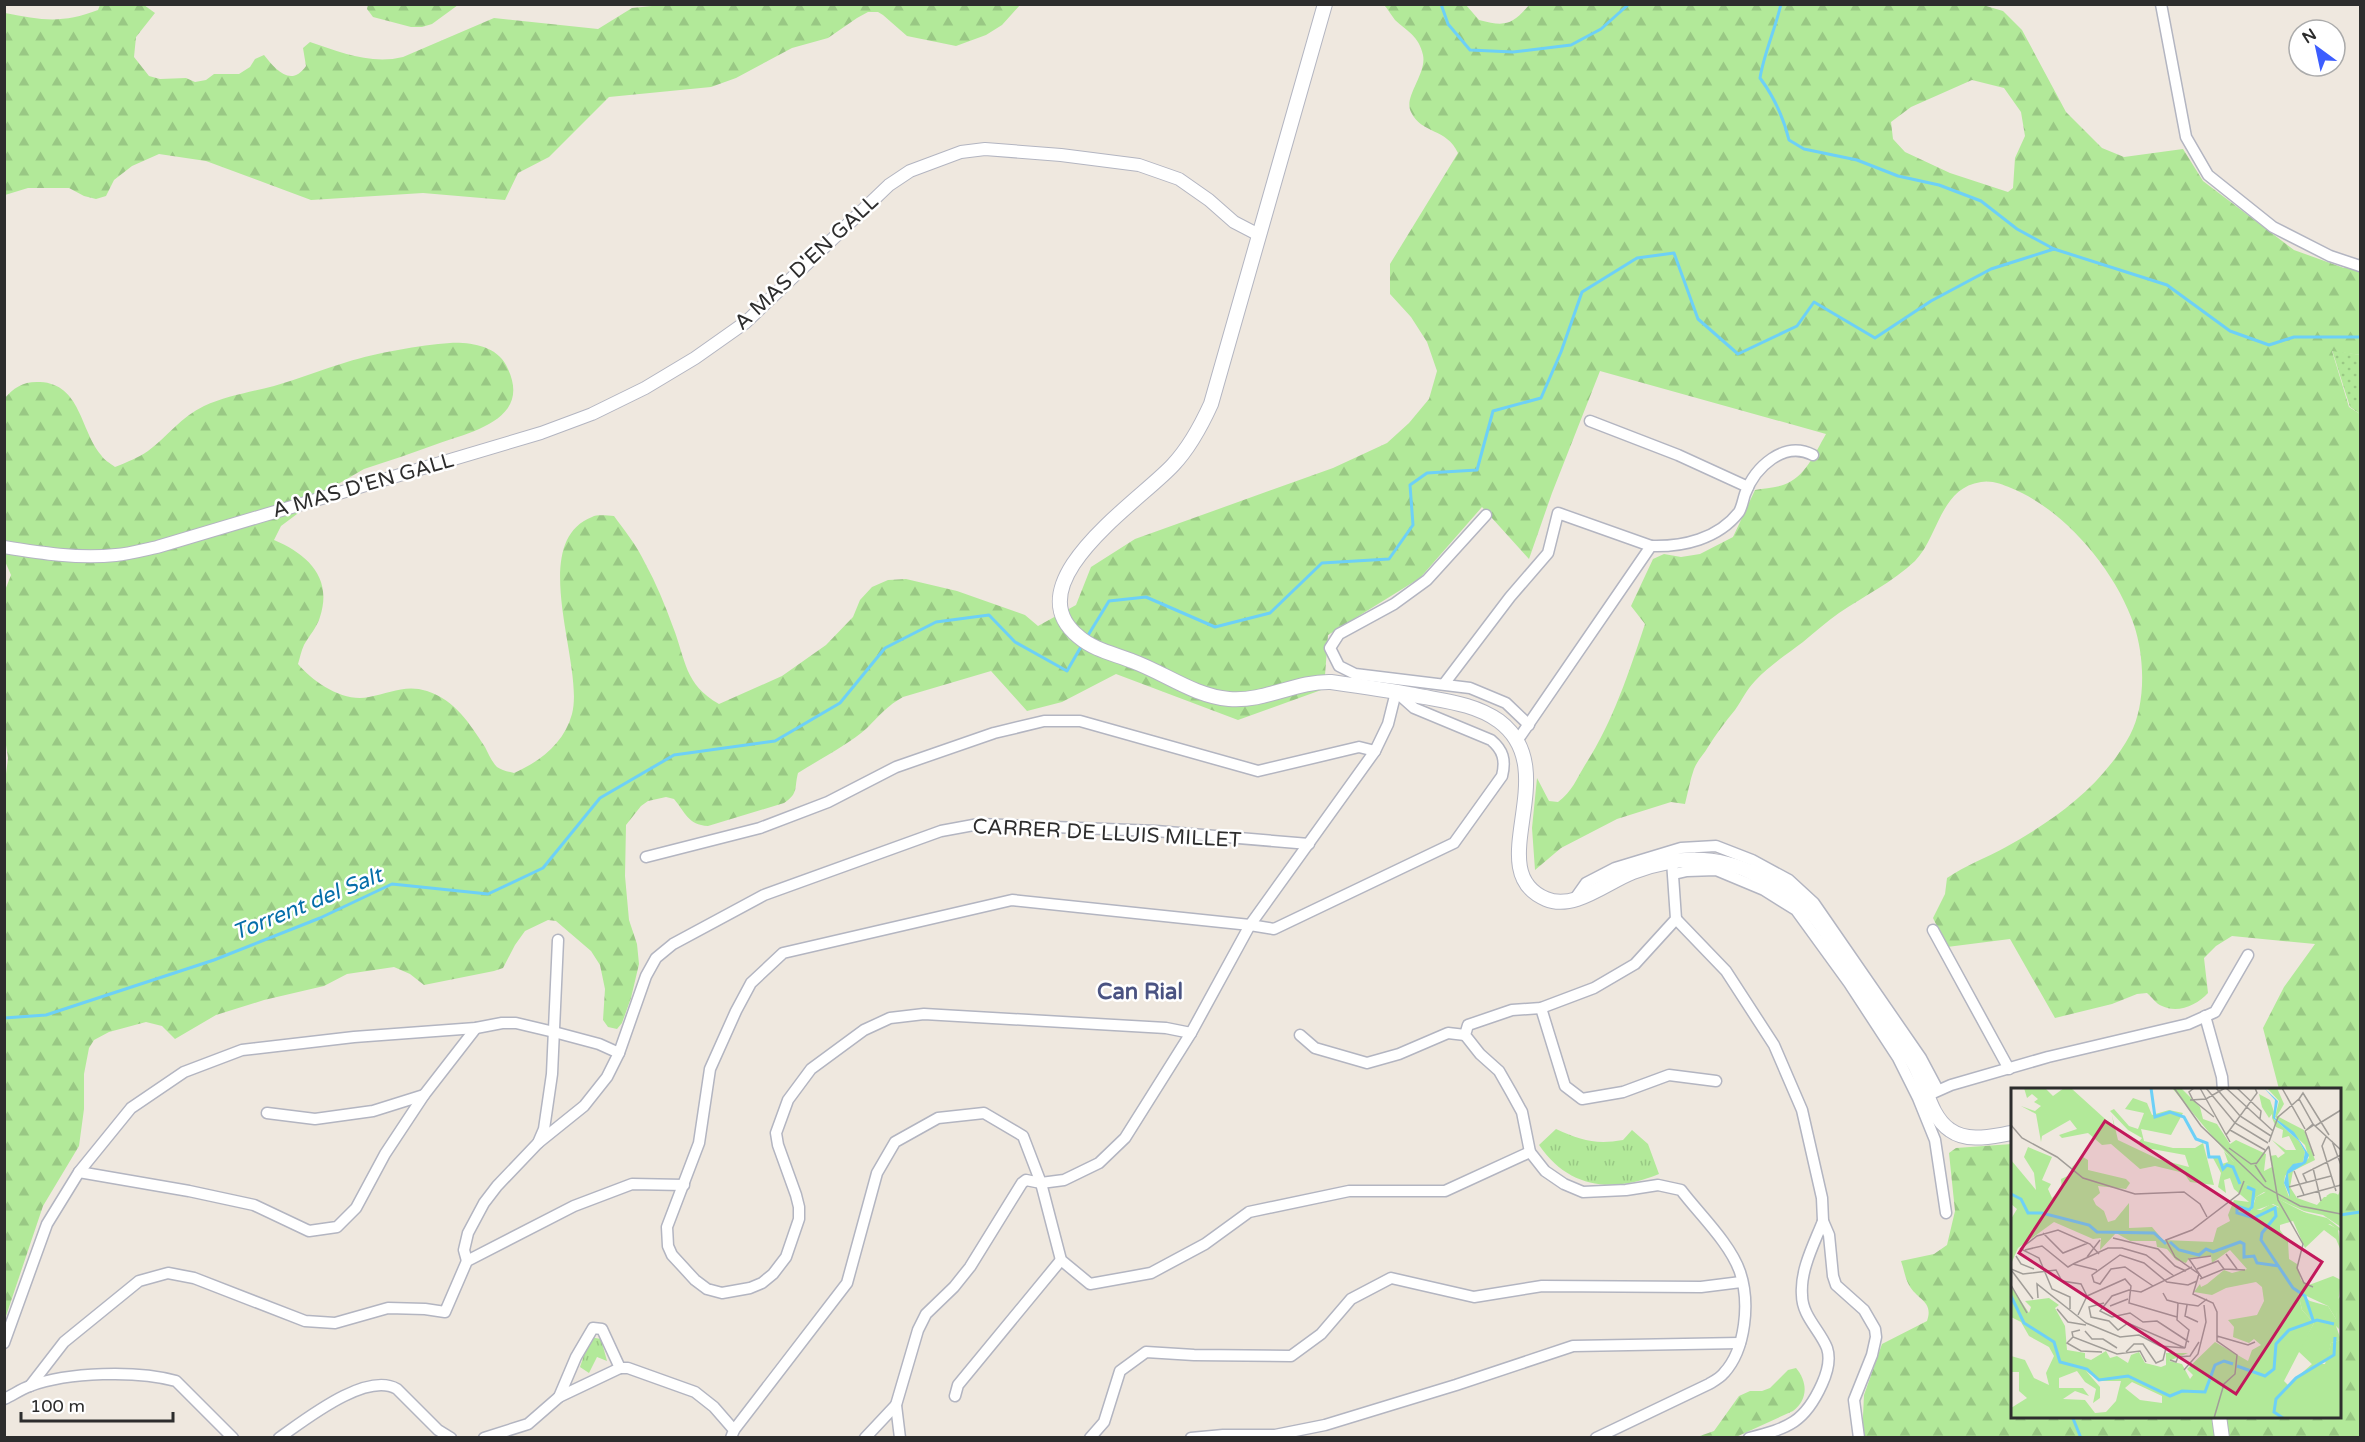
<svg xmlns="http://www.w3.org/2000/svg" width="2365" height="1442" viewBox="0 0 2365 1442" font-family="'Varela Round',sans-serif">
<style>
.grass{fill:url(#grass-dots)}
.forest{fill:url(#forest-firs);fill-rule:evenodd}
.park{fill:url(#park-tufts)}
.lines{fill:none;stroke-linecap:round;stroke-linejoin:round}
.stream{stroke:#6dd0f7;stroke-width:3}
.minor-casing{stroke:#b3b5c1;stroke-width:13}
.tertiary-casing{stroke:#b3b5c1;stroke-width:14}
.secondary-casing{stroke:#b3b5c1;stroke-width:16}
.minor{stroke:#fff;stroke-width:10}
.tertiary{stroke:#fff;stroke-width:12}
.secondary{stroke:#fff;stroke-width:14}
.labels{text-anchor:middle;stroke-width:5;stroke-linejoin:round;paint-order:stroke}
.street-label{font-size:21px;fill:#2d2d2d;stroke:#fff}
.water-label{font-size:22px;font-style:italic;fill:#056ea9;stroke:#fff}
.neighbourhood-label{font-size:22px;font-weight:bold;fill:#4a5382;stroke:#fff}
.inset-river{fill:none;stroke:#6dd0f7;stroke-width:3}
.inset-road{fill:none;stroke:#a19d98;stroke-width:1.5}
.view{fill:#c2185b;fill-opacity:0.15;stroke:#c2185b;stroke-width:3}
.inset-edge{fill:none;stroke:#2d2d2d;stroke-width:3}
</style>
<defs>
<pattern id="grass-dots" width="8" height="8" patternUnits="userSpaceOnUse" patternTransform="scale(1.5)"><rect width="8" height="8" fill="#b2e999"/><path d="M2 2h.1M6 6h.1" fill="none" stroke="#99c884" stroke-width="1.8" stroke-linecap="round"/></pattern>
<pattern id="forest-firs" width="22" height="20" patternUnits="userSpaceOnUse" patternTransform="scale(1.5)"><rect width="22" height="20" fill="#b2e999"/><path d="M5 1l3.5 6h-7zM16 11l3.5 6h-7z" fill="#99c884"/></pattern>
<pattern id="park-tufts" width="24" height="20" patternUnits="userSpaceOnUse" patternTransform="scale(1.5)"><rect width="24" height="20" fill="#b2e999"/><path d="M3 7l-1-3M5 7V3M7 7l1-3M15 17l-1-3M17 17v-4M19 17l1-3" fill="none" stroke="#99c884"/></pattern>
</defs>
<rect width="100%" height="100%" fill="#efe8df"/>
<path class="grass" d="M2332 350 2360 355V414L2350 407Z"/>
<g class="forest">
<path d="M368 4H458V5L432 24 422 27H411L373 17 367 9Z"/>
<path d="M1530 4 1983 5 2003 11 2022 30 2066 112 2102 148 2124 157 2183 149 2203 181 2294 250 2344 268 2360 258V355L2332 351 2349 407 2360 414V1437H1862L1864 1395 1882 1344 1927 1321C1934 1301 1917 1300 1909 1285 1905 1278 1904 1269 1901 1261L1934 1254 1947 1245 1955 1211 1949 1153 1956 1148 2012 1144V1416H2340V1090L2279 1089 2263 1028 2284 987 2315 944 2232 936 2216 946 2204 958 2208 993C2197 1005 2178 1014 2162 1006 2156 1004 2152 997 2147 993L2137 994 2112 1004 2055 1018 2010 939 1947 947 1933 918 1945 894 1947 878C1966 865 1986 858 2006 847 2056 819 2102 786 2130 735 2146 705 2145 658 2134 625 2116 571 2064 509 2011 488 2002 484 1991 480 1981 482 1940 488 1939 536 1915 561 1893 582 1864 596 1839 613 1826 622 1815 632 1803 642 1787 654 1769 666 1755 681 1747 689 1742 700 1735 710 1725 722 1716 734 1708 747 1704 754 1697 761 1694 769 1690 780 1688 792 1685 804L1671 802 1617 819 1561 848 1535 870 1532 828 1537 778 1549 801 1558 802C1572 792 1577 778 1585 765 1613 722 1629 672 1645 624L1631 606 1653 559 1664 554 1681 557 1700 554 1733 537 1755 490C1764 488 1774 488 1783 485 1805 478 1815 453 1826 434L1600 371 1552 493 1529 559 1482 507 1420 578 1328 635 1324 689 1238 720 1116 674 1062 702 1027 711 991 671 903 697C888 705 879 716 867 728 848 745 820 759 798 773 794 788 799 793 784 803L708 826C688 825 685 812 674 799L666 797 648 801 641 806 626 825 625 876 629 920 637 944 639 964 631 998 622 1023 617 1029 608 1027 603 1020 605 989 600 965 591 951 556 921 548 920 525 931 515 945 503 968 494 971 424 985 410 974 394 967 347 974 324 986 264 1000 216 1015 175 1039 162 1026 146 1022 109 1032 94 1040 89 1048 84 1074V1109L79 1146 43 1206 5 1319 4 790 8 758 4 732V593L11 575 4 559V399C14 387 24 381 40 382 81 384 80 430 101 455 104 460 110 463 115 467 127 462 138 458 148 451 168 436 181 417 204 406 226 396 251 392 274 386 299 379 323 369 347 362 376 353 420 345 450 343 470 342 496 346 506 365 534 418 475 431 437 444 413 453 388 461 364 469L333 487 281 526 274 540C307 554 333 577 320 617 317 627 309 636 304 645 301 651 300 658 298 664 313 682 344 703 369 697 390 693 406 684 427 691 456 701 469 723 485 747 488 753 492 762 497 767 501 770 509 772 514 773 541 761 564 743 572 714 585 665 526 543 592 517 598 514 608 516 614 516 625 531 637 546 645 563 656 583 665 605 673 627 686 660 684 684 719 704L782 676 826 645 853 617 860 600 872 587 888 580 906 579 957 591 1025 615 1038 626 1076 605 1091 567 1135 539 1333 468 1387 443 1409 423 1429 399 1437 371 1427 342 1411 317 1390 294V264L1458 153C1447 128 1421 134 1411 112 1403 97 1427 74 1423 55 1419 36 1407 31 1395 20 1391 15 1388 9 1384 5H1466L1479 20C1506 27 1512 25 1530 4ZM1972 80 2004 88 2021 112 2025 136 2015 158 2013 188 2008 192 1950 173 1905 152 1893 139 1891 122 1911 107Z"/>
<path d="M100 5H144L155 13 136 37 134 57 149 76 160 79 186 78 195 82 206 80 214 74H239L250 67 255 59 264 55C275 69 291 88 306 66L303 48 310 42C340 52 371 65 403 57L494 18 598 29 632 8 662 5H1020L1002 25 986 35 956 46 907 36 883 15 878 12H868L857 18 828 38 792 48 736 78 711 87 609 97 549 157 518 173 505 200 423 193 311 200 206 161 159 154 132 166 114 180 106 196 96 199 84 196 69 188H28L5 195V13C41 20 62 24 98 10Z"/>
<path d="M1796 1368C1808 1382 1808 1400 1793 1411L1736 1437H1697L1714 1431 1739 1396 1750 1391H1762L1770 1388 1788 1370Z"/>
</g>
<g class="park">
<path d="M1556 1129C1581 1140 1595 1145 1623 1140L1632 1130 1648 1144 1659 1174C1613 1193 1569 1189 1539 1145Z"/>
<path d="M590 1337 601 1339 607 1361 597 1357 589 1373 580 1367Z"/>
</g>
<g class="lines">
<g class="stream">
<path d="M1441 4 1448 24 1470 50 1513 52 1571 45 1601 29 1629 4"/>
<path d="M1781 4C1775 30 1764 53 1760 78 1775 98 1783 116 1789 140L1804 149 1857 160 1898 176 1939 185 1981 201 2017 229 2054 249 2167 285 2230 331 2269 345 2294 337H2360"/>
<path d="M1087 637 1109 601 1146 597 1215 627 1270 613 1322 563 1389 559 1413 525 1410 485 1427 473 1477 470 1493 411 1541 398 1561 352 1582 292 1637 258 1674 253 1698 319 1738 354 1797 326 1814 302 1875 338 1931 301 1991 269 2054 249"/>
<path d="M4 1018 46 1015 214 960 320 918 392 884 488 894 543 868 600 798 674 755 775 741 840 703 885 648 936 622 989 615 1015 642 1067 671 1082 645"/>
<path d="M2340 1215 2360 1212"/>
<path d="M2072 1416 2081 1438"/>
</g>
<g class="minor-casing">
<g id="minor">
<path d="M2161 4 2186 137 2208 175 2273 227 2330 256 2360 266"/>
<path d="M1590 421 1678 455 1748 487"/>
<path d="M1486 515 1427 580 1394 604 1339 634 1330 648 1339 666 1355 674 1470 688 1506 703 1529 725"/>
<path d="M1444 684 1510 597 1548 553 1558 513 1651 546"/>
<path d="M1517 741 1651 546C1683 547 1718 539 1739 512 1742 507 1743 500 1745 494 1755 467 1784 440 1813 455"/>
<path d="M646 857 760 828 828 802 896 767 994 733 1044 721H1080L1258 771 1359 747 1375 751"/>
<path d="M1674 874 1687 871 1716 870 1764 890 1796 910 1849 983 1898 1058 1918 1098 1935 1140 1946 1213"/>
<path d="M1574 900 1586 883 1615 868 1681 848 1716 846 1752 860 1789 880 1814 903 1921 1058 1938 1090"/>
<path d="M1676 919 1726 971 1774 1045 1802 1110 1822 1198 1823 1221 1829 1235 1833 1276 1836 1285 1864 1310 1875 1329 1876 1337 1872 1355 1854 1400 1859 1438"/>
<path d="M1933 930 2009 1069"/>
<path d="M1541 1008 1565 1086 1582 1099 1623 1092 1669 1075 1716 1081"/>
<path d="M2205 1016 2222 1077 2223 1090"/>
<path d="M1191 1033 1166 1028 924 1014 890 1018 864 1030 811 1069 788 1100 776 1133 778 1145 796 1195 799 1207V1219L786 1257 773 1274 762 1283 750 1288 722 1293 707 1289 695 1280 672 1255 668 1246 667 1227 699 1143 710 1069 736 1011 751 983 783 953 1012 900 1250 925 1274 929 1454 843 1502 776C1506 760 1503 750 1491 740L1414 708 1396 692"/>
<path d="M1300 1035 1315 1048 1367 1063 1399 1054 1448 1033 1465 1035"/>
<path d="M1933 1093 1951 1085 2048 1057 2188 1024 2215 1012 2248 955"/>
<path d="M267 1113 315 1119 373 1111 424 1095"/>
<path d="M538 1143 584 1106 607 1077 619 1053 646 976 656 958 673 944 764 895 941 831 979 824 1156 831 1309 844"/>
<path d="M79 1172 189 1191 254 1205 309 1231 337 1227 356 1208 385 1154 424 1095 476 1028"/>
<path d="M467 1261 464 1250 468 1233 484 1203 497 1186 538 1143 544 1129 552 1074 558 940"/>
<path d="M4 1343 47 1224 79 1172 131 1108 184 1072 242 1050 354 1037 476 1028 502 1023H516L554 1032 599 1044 619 1053"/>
<path d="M30 1386 64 1342 139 1281 168 1273 194 1278 305 1321 335 1323 388 1308 425 1309 445 1312 467 1261 574 1206 632 1184 684 1185"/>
<path d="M955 1396 958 1385 1061 1260"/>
<path d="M559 1397 576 1357 593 1328 602 1329 620 1368"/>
<path d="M4 1399C13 1395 21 1389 30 1386 68 1372 137 1370 176 1381L233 1438"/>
<path d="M734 1430 847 1283 877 1173 895 1142 938 1118 984 1113 1023 1136 1041 1183 1061 1260 1090 1284 1151 1273 1205 1244 1249 1212 1349 1191H1445L1530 1152"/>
<path d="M279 1438C305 1420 366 1371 397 1389L438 1430 451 1438"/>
<path d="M484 1438 528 1424 559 1397 620 1368H628L695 1392 714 1407 734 1430 731 1438"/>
<path d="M865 1438 896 1405"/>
<path d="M900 1438 896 1405 918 1330 926 1314 954 1287 970 1267 1022 1183 1026 1180 1041 1183 1064 1180 1099 1163 1125 1138 1191 1033 1250 925 1375 751 1388 724 1396 692"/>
<path d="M1090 1438 1104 1422 1120 1371 1146 1352 1194 1355 1291 1356 1321 1334 1351 1299 1391 1278 1474 1297 1542 1286 1701 1287 1741 1282"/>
<path d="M1191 1438 1223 1435H1275L1325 1425 1456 1385 1573 1346 1740 1343"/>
<path d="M1596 1438 1709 1384C1714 1381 1720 1378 1724 1373 1746 1349 1750 1302 1740 1272 1730 1243 1699 1214 1681 1190L1658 1185 1626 1190 1583 1192 1564 1184 1545 1171 1530 1152 1522 1112 1511 1092 1499 1071 1480 1054 1465 1035 1468 1025 1512 1010 1541 1008 1594 988 1635 964 1676 919 1672 861"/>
<path d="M1749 1438C1789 1428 1805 1422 1822 1384 1827 1373 1831 1360 1827 1348 1820 1330 1802 1316 1802 1295 1800 1270 1814 1244 1823 1221"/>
</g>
</g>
<g class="tertiary-casing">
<path id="tertiary" d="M4 547C41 553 78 559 116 555 129 554 143 550 157 547L541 433 592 414 645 388 695 358 746 322 889 185 910 171 961 152 985 149 1061 155 1139 165 1179 179 1209 200 1234 222 1259 235"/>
</g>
<g class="secondary-casing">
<g id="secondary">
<path d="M1325 4 1211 404C1201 426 1189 448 1173 465 1140 501 1012 583 1079 637 1094 650 1115 654 1132 661 1165 673 1194 696 1229 699 1265 702 1296 681 1331 682 1359 686 1387 690 1414 695 1443 701 1474 703 1499 721 1566 771 1479 871 1546 899 1574 911 1607 882 1633 872 1676 856 1716 854 1757 875 1777 885 1798 897 1813 914 1828 933 1841 955 1855 975 1875 1004 1895 1032 1913 1062 1926 1083 1929 1116 1950 1130 1968 1143 1992 1136 2012 1133"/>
<path d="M2219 1416 2222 1438"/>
</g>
</g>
<use href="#minor" class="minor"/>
<use href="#tertiary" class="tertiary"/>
<use href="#secondary" class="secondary"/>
</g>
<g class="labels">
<g class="street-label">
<text transform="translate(806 262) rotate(-43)" y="7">A MAS D'EN GALL</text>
<text transform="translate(363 485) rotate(-16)" y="7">A MAS D'EN GALL</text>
<text transform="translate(1107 833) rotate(3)" y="7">CARRER DE LLUIS MILLET</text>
</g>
<g class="water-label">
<text transform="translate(307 903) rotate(-22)" y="8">Torrent del Salt</text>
</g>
<g class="neighbourhood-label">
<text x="1140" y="999">Can Rial</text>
</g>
</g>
<g transform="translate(2011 1088)">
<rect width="330" height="330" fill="#efe8df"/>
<path d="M161 0H170L189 19 192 31 206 36 219 56 225 52 255 66 253 83 261 79 259 68 265 67 267 70 274 65 261 52 275 62H285L278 48 271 50 272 42 265 39 261 30V26L258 30 251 19 248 6 259 12 263 24 265 21 263 31 288 53 294 64 292 74 284 76 274 88 273 95 278 109 277 86 298 70 294 57 264 29 268 13 256 0H266L273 16 266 28 293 42 304 72 282 83 279 99 286 110 306 117 313 109H326L330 101V139L312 127 293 123 267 111 327 141 330 163 325 151 313 142 294 160 282 133 269 137 268 119 262 116 240 124 245 109 255 104 235 96 222 73ZM287 204 299 213 317 218 325 231 326 212 330 208 328 241 325 238 330 252 320 255 316 273 304 279 287 263 303 235 291 222Z" fill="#b2e999"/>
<path d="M13 0 35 1 42 8 53 0 61 1 103 39 101 27 107 52 147 71 178 79 174 67 130 59 127 55 131 50 117 42 99 23 103 21 118 38 127 41 133 25 114 21 122 10 136 15 141 27 158 22 172 25 160 47 130 41 133 53 162 60H184L192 55 203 97 179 94 173 85 144 78 129 81 100 56 91 57 77 45 51 50 48 47 66 41 59 32 31 48 30 54 25 26 10 18 24 23 30 18 23 14 27 11 21 6 16 10ZM17 59 41 69 31 92 40 96 37 101 41 110 51 101 50 91 61 86V79L72 69 77 72V82L115 91 119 95 115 101 87 98 89 105 82 111 85 117 93 123 97 134 104 132 118 115V140L141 139 152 152 202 154 206 140 219 133 217 127 223 112 238 114 223 101 219 90 213 92 215 105 207 99 210 85 202 70 207 68 211 76 217 74 213 63 233 85 235 96 247 99 288 123 316 130 330 141V144L319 136 311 137 253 104 245 109 239 122H250L260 116 269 120V142L277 153 278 171 286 176 290 192 298 197 322 188 330 192 325 231 317 218 287 204 291 222 303 235 273 293 277 297 301 276H314L320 255 330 252V330H0V320L16 310 8 303V284H0V268L14 272 23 290 38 297 35 285 43 268 38 259 18 248 10 234 0 229V198L18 225 20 219 14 213 38 210 48 217 44 220 54 238 56 262 74 265V270L80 272 95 263 99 270 106 268 117 275 120 267 128 264 134 275 150 279 155 277V265H177L158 273 171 276 179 291 182 287 176 281 204 254 237 273 241 262 250 257 243 251 238 255 222 249 223 239 217 232 246 227 253 213 251 199 245 194 215 200 201 207 183 204 189 196 190 199 196 196 213 182 221 185 236 181 219 162 201 175 200 168 178 170 175 175 165 172 156 161 146 159 145 153H119L105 145 89 162 90 150 82 151 43 134 7 160 0 176V131L6 121 0 116V72L25 102 23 85 13 69ZM66 283 74 294 85 301 82 315 89 310V299L75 283 88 293H110L105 313 95 324 84 325 74 312 52 311 64 303 78 308 72 300H48V290ZM121 294 151 308V315L129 312 114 300Z" fill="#b2e999" fill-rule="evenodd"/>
<path d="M314 113a8 8 0 1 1 16 0a8 8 0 1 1-16 0Z" fill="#b2e999"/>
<path d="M253 0 267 13 264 30 283 44 298 67 295 75 277 86 279 109 273 95 276 83 282 76 292 74 294 64 288 53 262 30 264 12Z" fill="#6dd0f7"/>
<path class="inset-river" d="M140 0 144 29 159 24 173 29 185 51 196 55 198 69H208L212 81 216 77 222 79 229 96M236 99 243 102 241 119 238 122 226 118V125L243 130 264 120 265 128 251 145 250 152 282 200 294 208 302 232M0 106 10 111 17 125H31L78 137 86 144 143 145 155 156M159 154 168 162 188 167 195 161 202 164 229 154 233 156V169L243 168 246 175 268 178M0 208 13 235 43 254 49 274 76 281 88 292 117 288 159 308 171 303 194 304 204 277 213 273 222 276M226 278 254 288 263 281 265 256 278 242 306 232 323 236M272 330 263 324 265 311 285 290 323 267 324 249"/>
<path class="inset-road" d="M163 0 190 38 254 99 289 118 330 126M183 0 178 4 182 12 203 29M189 0 219 54M195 0 224 35 257 55M205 0 229 28 260 48M215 0 262 43M226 0 250 23 249 31M271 0 294 41M288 11 292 5 318 47M179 12 195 11 214 0M302 36 294 43 303 37M0 37 11 50 46 69 72 90 124 106 173 104 189 116 196 129M304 38 330 22M219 42 254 62M294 43 303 68M215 47 246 5 244 0M315 49 311 58 325 103M321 53 330 77M258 54 267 29 288 11 302 36 330 62M258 59 267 112 292 156 286 180 293 195 302 199M218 60 240 76 246 75M245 76 258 58M244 77 255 94M302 80 310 113M283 83 293 107M296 95 292 86 330 67M278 99 320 88M286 109 330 97M32 145 52 165 77 155M102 150 147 161 164 178 175 183M9 161 26 148 47 142 79 156 88 166M10 161 28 170 41 201 59 209V221M14 162 31 158 57 179 62 176 86 182M215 166 226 181M5 168 10 176 23 181M76 169 89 152M62 176 97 160H111L135 167 163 188M0 181 12 186 45 182 51 193 70 196 76 208 67 227M186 181 207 173 213 181M1 183 22 211M191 190 178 171 200 168M189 191 213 181 234 182M0 197 16 225M142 198 114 179 100 181 89 196 83 194 81 187 109 167 133 175 156 194 177 197 186 193M152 205 156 212 167 215M76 208 114 191 120 198 118 215 166 229M27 210 26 196 75 235M93 215 78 219 80 229 98 233 107 242 117 235 174 260M176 217 174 228 187 234M99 218 117 211M46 221 57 234 75 237M75 235 109 249 128 247 149 258 174 260M69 242 61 244 62 249 106 266 129 263 135 274M74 243 81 251H92L106 260M206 248 237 257 244 254M62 249 56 255 70 263 91 264M178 254 146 233 132 234 119 225 101 229 89 223 101 208 118 202 130 204 181 179M174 260 178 242 166 232 167 215 187 218 196 211M115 264 123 256H132L145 275 152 272 155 260M159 272 165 274 167 269 179 268 188 254M173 282 187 266 195 234 193 217M203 330 213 296 224 286 226 267 206 253V224L202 215 182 206 188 186 164 169 155 152 181 142 228 106 233 93"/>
<path class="view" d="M94 33 311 174 225 306 8 165Z"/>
<rect width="330" height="330" class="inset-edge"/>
</g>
<rect width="2365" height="1442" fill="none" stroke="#2d2d2d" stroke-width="12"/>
<g transform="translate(2317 48) rotate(327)"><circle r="28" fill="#ffffff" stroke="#ababab" stroke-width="1.5"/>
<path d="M0-4.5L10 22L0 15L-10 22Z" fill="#3c5dff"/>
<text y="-9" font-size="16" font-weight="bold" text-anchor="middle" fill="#2d2d2d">N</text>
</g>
<path d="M21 1412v9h152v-9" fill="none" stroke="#2d2d2d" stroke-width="3"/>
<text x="30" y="1412" font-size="18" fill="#2d2d2d" stroke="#ffffff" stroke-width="4.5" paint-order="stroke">100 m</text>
</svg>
